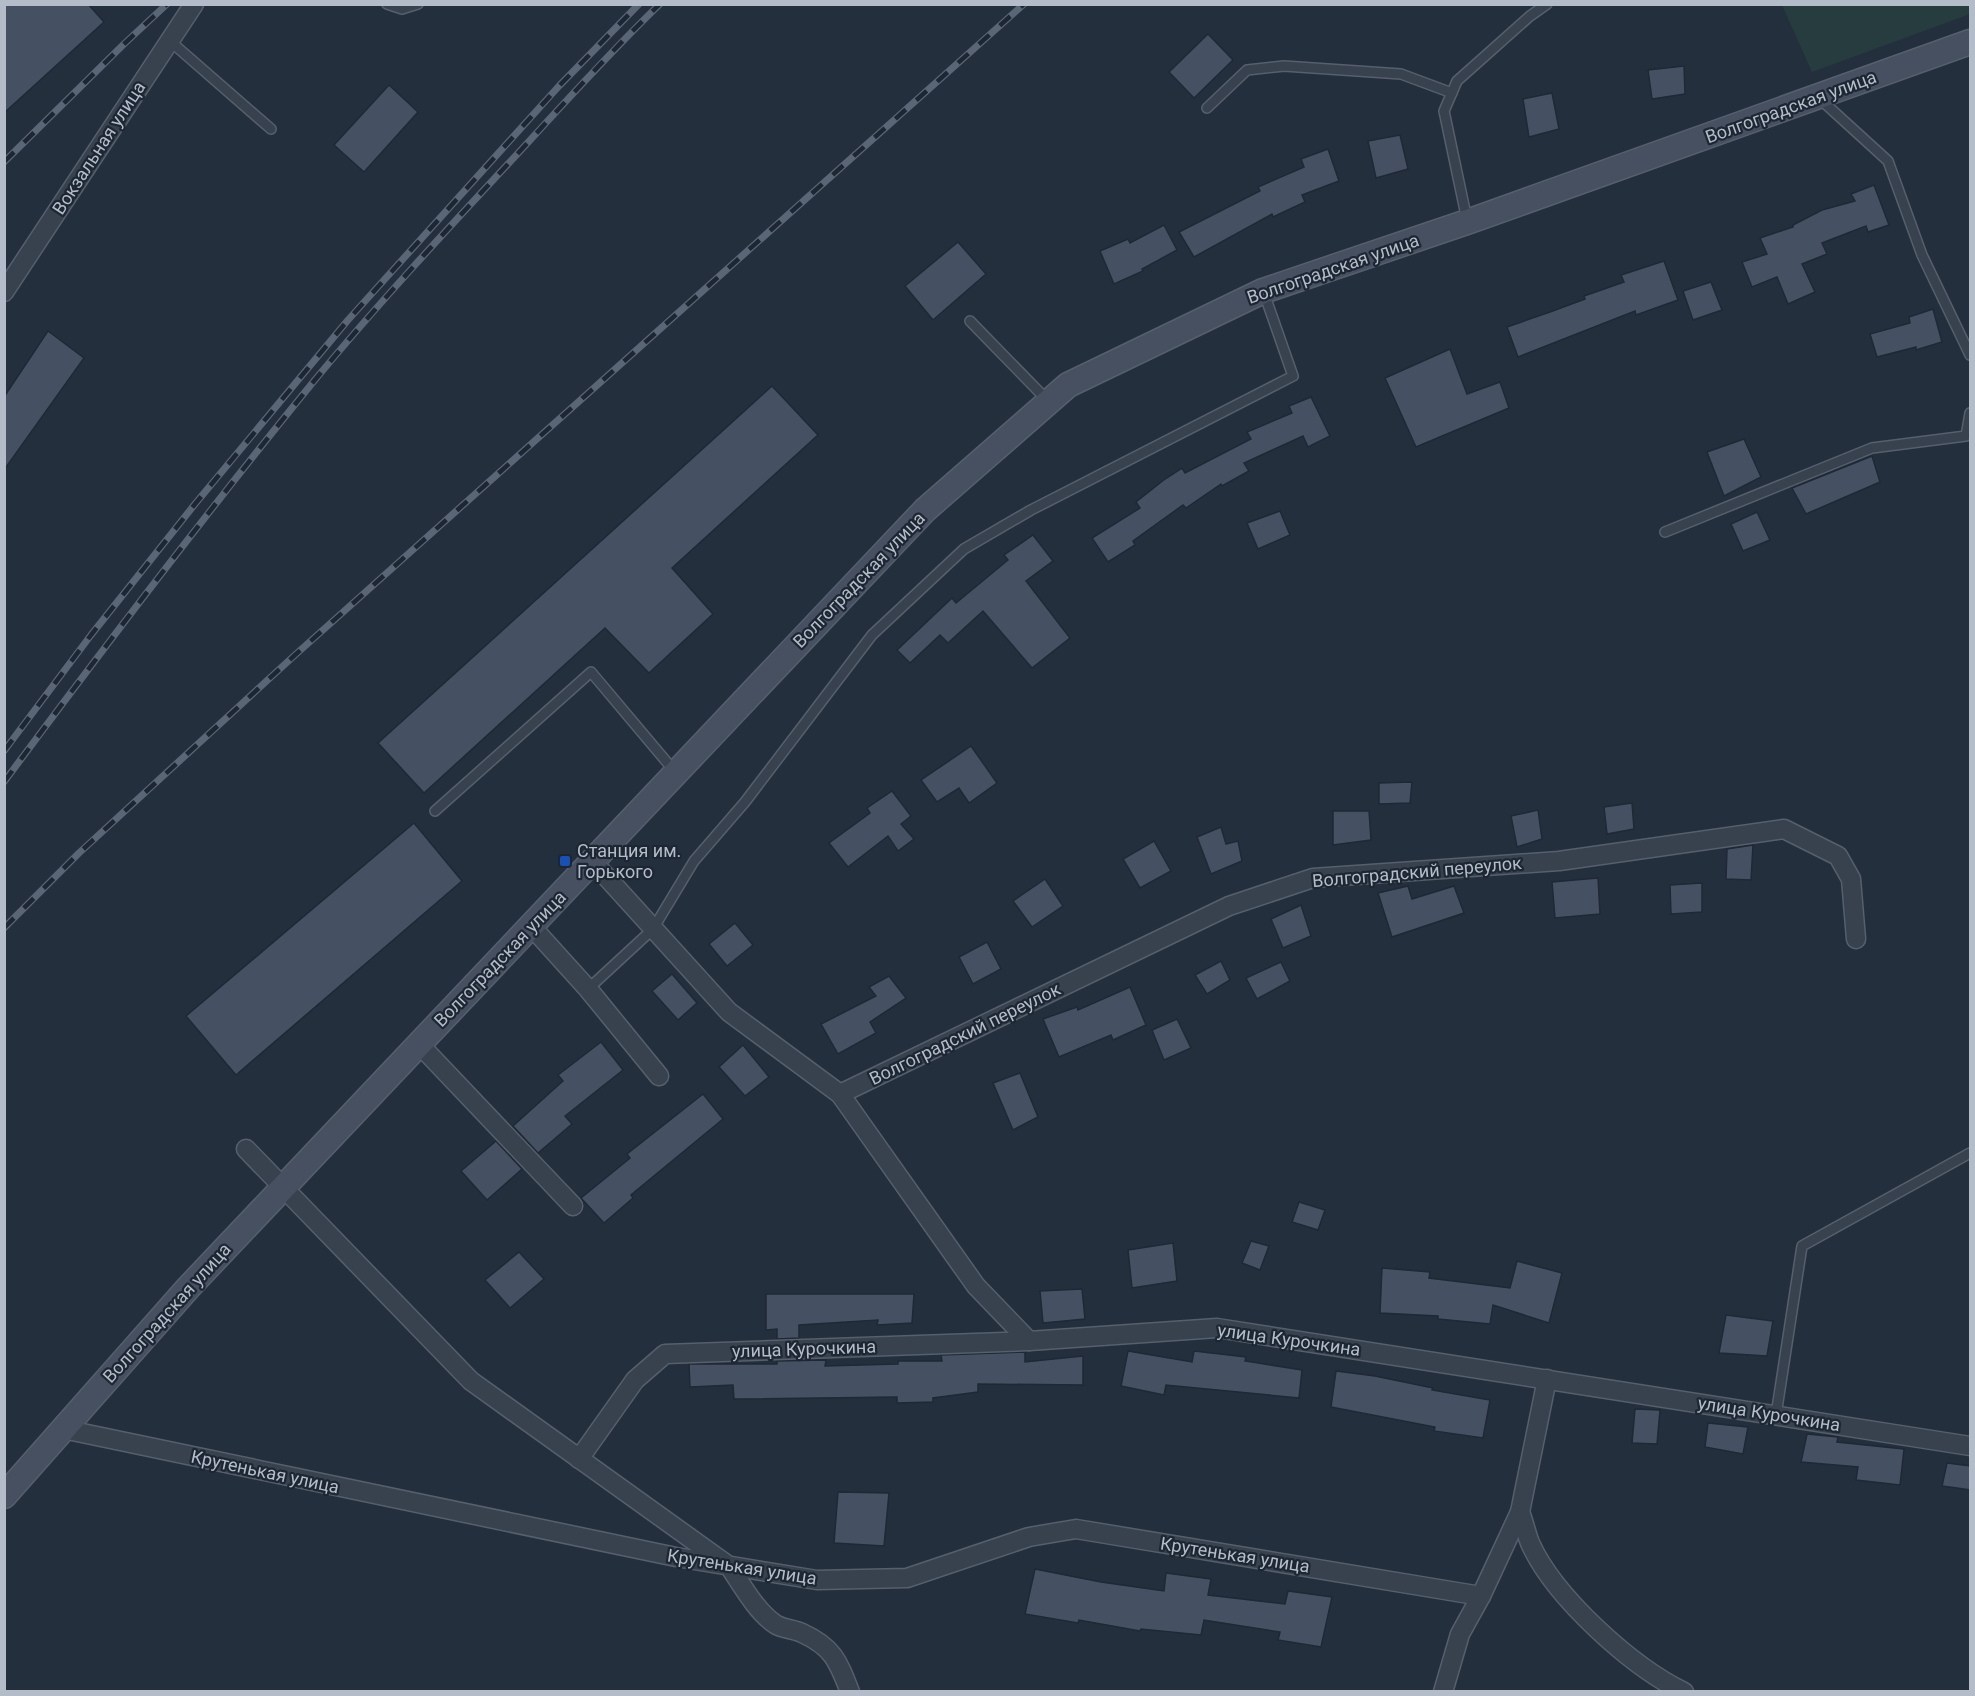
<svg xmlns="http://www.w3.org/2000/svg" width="1975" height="1696" viewBox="0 0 1975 1696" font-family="Roboto,sans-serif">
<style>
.green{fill:#263c3f}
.building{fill:#455162;stroke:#1f2835;stroke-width:1.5}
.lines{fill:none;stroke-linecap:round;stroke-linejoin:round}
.lane-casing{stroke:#565f6c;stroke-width:12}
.street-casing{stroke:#565f6c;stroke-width:21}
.secondary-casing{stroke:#565f6c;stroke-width:27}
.lane{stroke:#38414e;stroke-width:9}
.street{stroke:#38414e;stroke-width:18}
.secondary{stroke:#465061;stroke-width:24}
.rail-casing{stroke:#5a6575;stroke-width:7}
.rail{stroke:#1d2633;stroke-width:4.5;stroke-dasharray:14;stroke-linecap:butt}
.transit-dot{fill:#1a4fb4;stroke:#1d2633;stroke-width:2}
.labels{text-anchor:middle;stroke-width:4.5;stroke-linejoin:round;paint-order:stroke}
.street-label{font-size:18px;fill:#b4bcc9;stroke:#1d2633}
.poi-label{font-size:18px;fill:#b4bcc9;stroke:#1d2633;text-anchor:start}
</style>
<rect width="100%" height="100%" fill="#242f3e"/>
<path class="green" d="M1782 5H1970V14L1812 72Z"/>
<g class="building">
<path d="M4 4H88L104 22 4 113Z"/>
<path d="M1208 34 1233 60 1194 98 1169 72Z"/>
<path d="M1684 66 1685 94 1652 99 1648 70Z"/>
<path d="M389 85 418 112 364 172 334 145Z"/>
<path d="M1552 93 1559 129 1529 137 1523 99Z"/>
<path d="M1400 135 1408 169 1376 178 1368 141Z"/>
<path d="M1328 149 1339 181 1302 195 1305 202 1273 217 1272 214 1194 257 1179 232 1260 191 1258 187 1304 167 1301 159Z"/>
<path d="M1874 185 1889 225 1868 232 1866 226 1822 243 1827 254 1802 264 1815 292 1788 304 1777 277 1752 287 1742 262 1767 254 1760 238 1793 227V225L1822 210 1855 201 1851 194Z"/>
<path d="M1164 225 1177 250 1142 269 1143 271 1114 284 1100 251 1128 239 1130 243Z"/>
<path d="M958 242 986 274 933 320 905 286Z"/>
<path d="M1664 261 1678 300 1636 315 1635 311 1518 357 1507 327 1550 312 1585 299 1584 296 1624 282 1621 275Z"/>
<path d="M1711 282 1722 310 1693 320 1683 291Z"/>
<path d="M1933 309 1942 342 1916 350V347L1877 357 1870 334 1910 323 1909 317Z"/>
<path d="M48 331 84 358 4 470V397Z"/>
<path d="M1450 349 1467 394 1500 382 1509 408 1416 447 1385 378Z"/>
<path d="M772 386 818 435 672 568 713 614 649 673 605 628 424 793 378 743Z"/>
<path d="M1311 397 1330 436 1308 447 1303 436 1244 463 1249 471 1222 486 1221 484 1186 508 1183 505 1133 541 1135 545 1108 562 1092 538 1140 508 1136 502 1165 479 1182 468 1185 473 1251 439 1247 432 1292 413 1289 406Z"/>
<path d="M1744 439 1761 477 1724 496 1707 452Z"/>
<path d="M1872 456 1880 482 1806 514 1792 488Z"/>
<path d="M1280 511 1290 535 1258 549 1247 523Z"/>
<path d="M1757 512 1770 540 1743 551 1731 524Z"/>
<path d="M1033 535 1053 561 1026 581 1070 638 1032 668 983 611 948 643 940 635 910 663 897 650 952 598 956 603 1008 560 1004 555Z"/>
<path d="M971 746 997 783 969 803 959 788 937 802 921 780Z"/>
<path d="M1412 782 1410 803 1379 804V783Z"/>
<path d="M892 791 911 816 901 824 914 839 898 851 888 836 848 867 829 843 870 813 867 808Z"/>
<path d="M1632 803 1634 829 1607 834 1604 807Z"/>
<path d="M1538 810 1542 839 1517 847 1511 816Z"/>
<path d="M1333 811H1369L1371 840 1333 845Z"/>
<path d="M414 823 462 881 236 1075 186 1016Z"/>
<path d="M1221 827 1226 844 1238 841 1242 861 1211 874 1197 837Z"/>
<path d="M1154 841 1171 871 1140 888 1123 859Z"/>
<path d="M1753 845 1751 880 1726 879 1727 849Z"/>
<path d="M1598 878 1600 914 1555 918 1552 882Z"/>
<path d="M1045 879 1063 906 1032 927 1013 901Z"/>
<path d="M1702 883V912L1671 914 1670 885Z"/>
<path d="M1408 886 1412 899 1454 886 1464 913 1392 937 1378 893Z"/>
<path d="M1301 905 1311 936 1283 948 1271 919Z"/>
<path d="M735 923 753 945 727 966 709 944Z"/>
<path d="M987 942 1001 969 973 984 959 957Z"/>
<path d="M1221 961 1230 980 1207 994 1195 975Z"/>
<path d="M1281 962 1290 981 1257 999 1246 978Z"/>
<path d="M672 974 697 1003 678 1020 652 991Z"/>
<path d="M889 976 906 998 870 1022 876 1033 838 1054 821 1024 876 996 869 987Z"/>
<path d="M1130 987 1146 1025 1113 1040 1111 1035 1059 1057 1043 1019 1077 1007 1078 1010Z"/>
<path d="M1177 1019 1191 1048 1164 1060 1152 1030Z"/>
<path d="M601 1042 623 1070 565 1116 572 1124 538 1153 513 1126 563 1081 558 1075Z"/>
<path d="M743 1045 769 1077 745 1096 719 1067Z"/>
<path d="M1020 1073 1038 1117 1013 1130 993 1083Z"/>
<path d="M703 1094 723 1119 631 1195 633 1198 604 1223 581 1198 630 1158 627 1154Z"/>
<path d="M496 1141 522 1169 487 1200 461 1171Z"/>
<path d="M1299 1202 1325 1210 1318 1230 1292 1222Z"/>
<path d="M1251 1241 1269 1246 1260 1270 1242 1263Z"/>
<path d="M1173 1243 1177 1281 1132 1288 1128 1250Z"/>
<path d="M519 1252 544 1279 510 1308 485 1280Z"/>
<path d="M1517 1261 1562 1273 1549 1323 1493 1305 1490 1324 1438 1319V1316L1380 1313 1382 1268 1430 1272 1429 1278 1510 1288Z"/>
<path d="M1082 1289 1085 1319 1043 1323 1040 1291Z"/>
<path d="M766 1294H914L912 1323 877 1325 878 1320 799 1325V1338L777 1339V1329L766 1330Z"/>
<path d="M1726 1315 1773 1321 1767 1356 1719 1353Z"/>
<path d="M1128 1351 1192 1362 1194 1351 1246 1357 1245 1361 1302 1370 1299 1398 1166 1385 1164 1395 1121 1386Z"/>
<path d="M1025 1352V1362L1083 1356V1385L978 1384V1392L933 1398V1402L897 1403V1397L734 1399 733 1385 690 1387 689 1364H777V1361L826 1360 825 1366 898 1364V1361H942L941 1355Z"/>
<path d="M1336 1371 1375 1376 1433 1388 1432 1390 1490 1400 1483 1438 1434 1431 1435 1427 1331 1407Z"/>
<path d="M1635 1409 1660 1410 1657 1444 1632 1443Z"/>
<path d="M1708 1423 1748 1427 1743 1454 1705 1447Z"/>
<path d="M1807 1434 1838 1437 1837 1442 1904 1449 1900 1485 1856 1480 1858 1467 1801 1462Z"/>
<path d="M1947 1463 1971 1466V1490L1942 1486Z"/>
<path d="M838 1492 889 1493 884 1546 834 1543Z"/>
<path d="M1035 1569 1101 1582 1164 1591 1166 1573 1211 1579 1208 1595 1285 1604 1288 1591 1332 1597 1321 1647 1278 1640 1280 1632 1204 1620 1201 1635 1141 1629 1140 1631 1079 1620 1078 1623 1025 1614Z"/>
</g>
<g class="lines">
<g class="lane-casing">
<g id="lane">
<path d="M387 4 402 9 418 4"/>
<path d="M170 41 271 129"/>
<path d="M1820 99 1888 161 1922 255 1970 355"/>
<path d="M1207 108 1247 70 1284 66 1401 74 1452 93"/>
<path d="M1467 220 1444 111 1457 81 1530 16 1547 4"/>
<path d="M970 321 1048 401"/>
<path d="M1665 532 1872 448 1966 436 1970 413"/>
<path d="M435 811 591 672 676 773"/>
<path d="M588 989 653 929 694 861 745 802 872 635 964 549 1031 510 1293 376 1264 293"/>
<path d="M1776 1415 1802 1246 1970 1153"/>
</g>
</g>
<g class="street-casing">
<g id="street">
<path d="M4 292 194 4"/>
<path d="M592 861 729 1012 840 1094 976 1286 1029 1341"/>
<path d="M531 926 588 989 659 1076"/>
<path d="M419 1044 573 1206"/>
<path d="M840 1094 1229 906 1313 878 1559 861 1784 829 1838 856 1851 879 1856 939"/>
<path d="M246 1149 471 1381 729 1566C742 1585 756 1611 775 1624 782 1629 794 1629 802 1633 833 1647 838 1661 850 1692"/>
<path d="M63 1429 676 1557 817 1580 907 1578 1029 1537 1076 1529 1481 1596 1520 1512 1547 1379"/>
<path d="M579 1459 635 1380 665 1354 1029 1341 1217 1328 1970 1446"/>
<path d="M1520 1512C1524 1522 1526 1533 1530 1543 1554 1597 1632 1667 1684 1692"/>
<path d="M1443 1692 1460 1634 1481 1596"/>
</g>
</g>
<g class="secondary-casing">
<path id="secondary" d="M4 1496 188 1288 925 510 1068 385 1263 291 1467 222 1970 42"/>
</g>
<use href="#lane" class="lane"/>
<use href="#street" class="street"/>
<use href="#secondary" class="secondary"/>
<g class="rail-casing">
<g id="rail">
<path d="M4 162 124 44 167 4"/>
<path d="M4 751 91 635 195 504 348 320 559 86 639 4"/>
<path d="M4 782C105 646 207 512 314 381 376 306 442 235 508 164 558 110 607 55 660 4"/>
<path d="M4 928 79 853 295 655 1024 4"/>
</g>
</g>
<use href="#rail" class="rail"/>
</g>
<rect class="transit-dot" x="559" y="855" width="12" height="12" rx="3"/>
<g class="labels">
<g class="street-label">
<text transform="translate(1791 107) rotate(-20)" y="6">Волгоградская улица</text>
<text transform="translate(99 148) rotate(-57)" y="6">Вокзальная улица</text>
<text transform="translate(1333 269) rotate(-19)" y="6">Волгоградская улица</text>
<text transform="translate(859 580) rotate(-46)" y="6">Волгоградская улица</text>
<text transform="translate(1417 872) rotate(-5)" y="6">Волгоградский переулок</text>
<text transform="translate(500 959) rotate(-46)" y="6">Волгоградская улица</text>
<text transform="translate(965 1034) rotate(-26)" y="6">Волгоградский переулок</text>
<text transform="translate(167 1313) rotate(-48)" y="6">Волгоградская улица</text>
<text transform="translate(1289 1340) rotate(8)" y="6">улица Курочкина</text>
<text transform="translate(804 1349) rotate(-2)" y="6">улица Курочкина</text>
<text transform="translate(1769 1414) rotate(9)" y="6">улица Курочкина</text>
<text transform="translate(265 1472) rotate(12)" y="6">Крутенькая улица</text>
<text transform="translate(1235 1555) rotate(9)" y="6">Крутенькая улица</text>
<text transform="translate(742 1567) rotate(9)" y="6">Крутенькая улица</text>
</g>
<g class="poi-label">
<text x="577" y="857">Станция им.<tspan x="577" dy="21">Горького</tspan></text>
</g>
</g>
<rect width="1975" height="1696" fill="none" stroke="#b4bcc9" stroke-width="12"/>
</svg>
